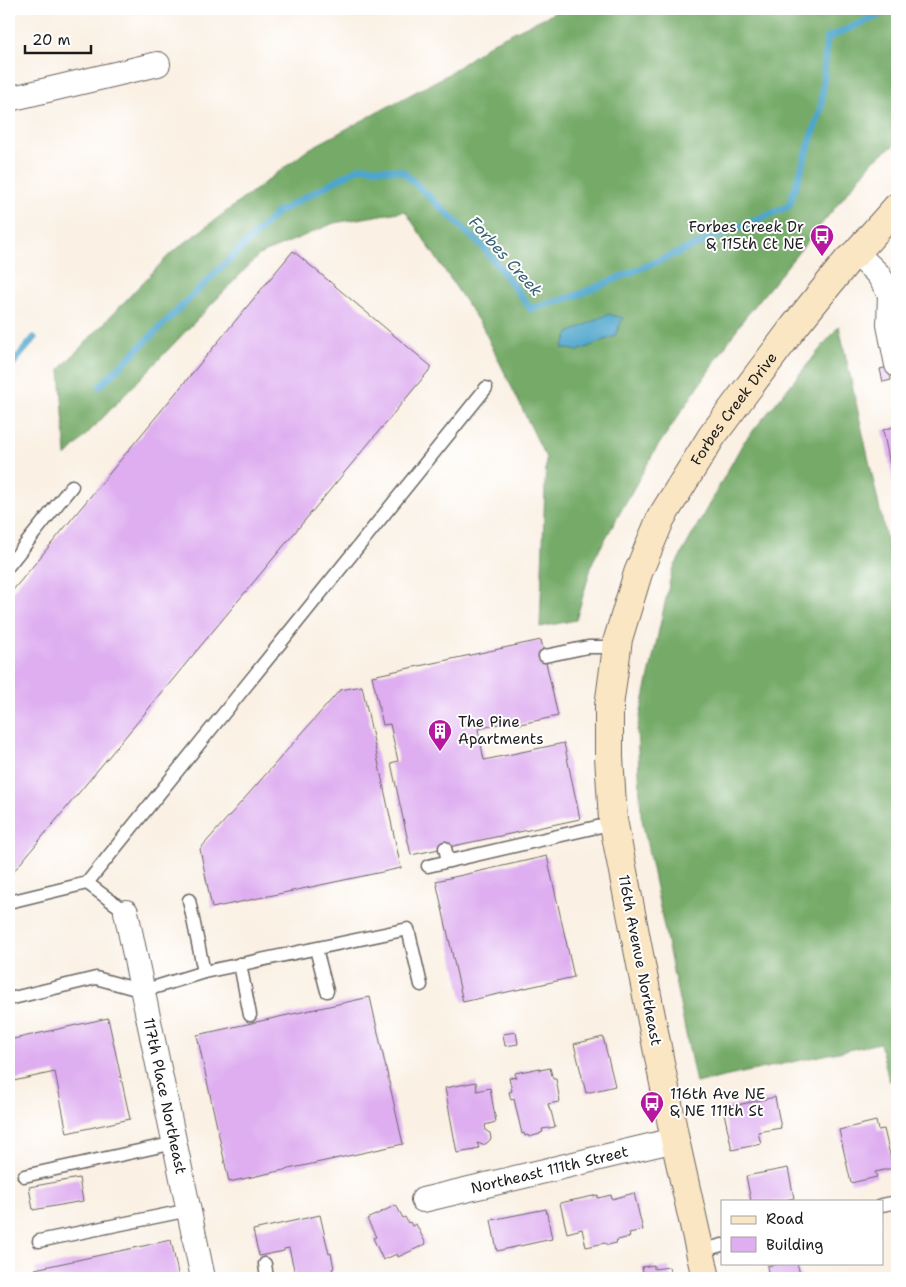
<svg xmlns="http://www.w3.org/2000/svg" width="906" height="1287" viewBox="0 0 906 1287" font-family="'Shantell Sans',sans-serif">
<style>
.forest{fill:#74aa67;stroke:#486342}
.water{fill:#4fa6cc;stroke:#366174}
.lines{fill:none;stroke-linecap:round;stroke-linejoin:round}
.stream{stroke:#4fa6cc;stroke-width:7}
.building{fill:#deaef0}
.lane-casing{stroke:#6a6662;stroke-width:15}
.street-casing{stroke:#6a6662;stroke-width:26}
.secondary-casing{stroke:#6a6662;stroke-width:30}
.lane{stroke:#fff;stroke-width:12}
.street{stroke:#fff;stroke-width:24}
.secondary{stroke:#fbe6c4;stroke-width:28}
.labels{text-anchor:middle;stroke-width:4;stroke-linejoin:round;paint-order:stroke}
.poi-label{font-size:15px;fill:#1c1c1c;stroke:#fff;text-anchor:start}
.street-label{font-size:15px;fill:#1c1c1c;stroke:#fff}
.water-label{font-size:16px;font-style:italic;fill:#366174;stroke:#fff}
</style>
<rect width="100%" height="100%" fill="#fff"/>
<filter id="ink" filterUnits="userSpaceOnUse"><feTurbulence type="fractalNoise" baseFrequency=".02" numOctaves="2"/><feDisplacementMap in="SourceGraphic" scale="10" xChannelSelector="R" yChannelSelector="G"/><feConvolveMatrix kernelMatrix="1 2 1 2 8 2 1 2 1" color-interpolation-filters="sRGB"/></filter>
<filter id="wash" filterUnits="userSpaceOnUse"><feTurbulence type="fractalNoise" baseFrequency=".0096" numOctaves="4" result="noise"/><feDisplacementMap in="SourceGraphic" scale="20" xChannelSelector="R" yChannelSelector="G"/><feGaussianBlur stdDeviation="1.12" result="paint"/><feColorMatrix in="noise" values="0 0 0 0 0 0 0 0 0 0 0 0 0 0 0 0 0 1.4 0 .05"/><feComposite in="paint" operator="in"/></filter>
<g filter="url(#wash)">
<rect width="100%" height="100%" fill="#faf0e3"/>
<g class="forest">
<path d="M562 9H897V143L874 160 743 320 654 452 593 561 576 620 540 627 546 458 483 328 405 211 334 223 259 255 66 456 60 369 170 254 309 149 447 75 493 42Z"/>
<path d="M839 326 897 587V1080L889 1081 880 1043 696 1083 641 815 637 730 672 571 743 443Z"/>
</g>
<path class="water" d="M608 314 623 318 615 336 578 351 562 348 569 333Z"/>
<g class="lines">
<g class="stream">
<path d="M9 366 10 367 34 338"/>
<path d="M100 386 278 212 361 167 402 171 485 249 531 309 575 296 789 206 821 109 827 38 893 9"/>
</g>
</g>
<g id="blocks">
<g class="building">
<path d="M293 251 432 367 9 877V595Z"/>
<path d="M888 367 891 380 883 382 880 369Z"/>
<path d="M897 426V494H896L883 430Z"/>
<path d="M541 640 558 716 516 725 515 720 478 729 484 760 564 743 580 819 411 855 391 763 398 761 390 724 383 725 372 676Z"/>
<path d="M362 686 401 868 212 908 200 849 340 690Z"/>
<path d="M547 856 574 977 463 1002 436 881Z"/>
<path d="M370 997 403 1144 229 1182 197 1035Z"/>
<path d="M108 1018 130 1119 67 1133 55 1072 9 1082V1040Z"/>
<path d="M516 1032 518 1044 505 1046 503 1034Z"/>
<path d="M603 1037 615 1086 586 1093 574 1044Z"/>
<path d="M540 1068V1070L550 1068 553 1079H556L560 1101H559V1102L548 1104 550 1111H551L555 1127 542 1129 543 1132 540 1133V1134L529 1137 528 1135 525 1136 524 1133 522 1134 514 1099 511 1100 509 1092 512 1091 509 1078 516 1077 515 1073Z"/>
<path d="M476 1082 477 1091 490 1088 496 1122 485 1125 486 1131 490 1133 491 1139 487 1143 483 1145 477 1143 479 1148 475 1149V1150L457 1153 445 1088Z"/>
<path d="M775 1097 781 1128 758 1132 761 1144 732 1150 723 1108Z"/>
<path d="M876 1121 878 1130 884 1129 893 1168 875 1172 877 1177 851 1183 839 1130Z"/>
<path d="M788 1168 794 1198 782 1201H751L746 1176Z"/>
<path d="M79 1178 83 1201 33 1210 29 1187Z"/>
<path d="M634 1193 643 1230 629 1233 630 1237 617 1240 616 1243 608 1245 605 1243 586 1247 582 1229 567 1233 560 1203 598 1195V1198L611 1195 612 1199Z"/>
<path d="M396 1205 403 1218 405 1217 408 1223 410 1222 412 1226 416 1224 426 1244 398 1257 397 1254 383 1260 373 1238 376 1237 367 1219Z"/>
<path d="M546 1209 552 1239 497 1251 491 1220Z"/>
<path d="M320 1215 329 1254 331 1253 334 1268 332 1269 333 1272 303 1278H296L289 1248 284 1249V1251L259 1256 253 1230Z"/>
<path d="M171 1240 179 1278H37L35 1269Z"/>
<path d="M782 1263H797L801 1278H769L767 1266Z"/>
<path d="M654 1265V1269L669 1267 671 1278H644L642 1267Z"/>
</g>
</g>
</g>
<g filter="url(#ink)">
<use href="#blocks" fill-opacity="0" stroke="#6a6662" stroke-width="1"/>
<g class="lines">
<g class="lane-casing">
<g id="lane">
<path d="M9 565 72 486"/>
<path d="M545 656 588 647H617"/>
<path d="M445 848 448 861"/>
<path d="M428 866 614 823"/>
<path d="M189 900 204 972"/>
<path d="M9 902 87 883"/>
<path d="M126 912 87 883 486 388"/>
<path d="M316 949 327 991"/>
<path d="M240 964 250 1015"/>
<path d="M9 999 96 978 143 991 204 972 408 929 421 985"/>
<path d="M24 1176 175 1143"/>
<path d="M882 1205 897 1202"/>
<path d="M39 1241 189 1210"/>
<path d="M700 1251 722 1245"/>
<path d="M265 1264 267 1278"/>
</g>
</g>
<g class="street-casing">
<g id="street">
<path d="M9 99 158 64"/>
<path d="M856 253 878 274 890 294 889 325 897 365"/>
<path id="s1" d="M126 912 203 1278"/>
<path id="s2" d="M423 1200 675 1140"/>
</g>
</g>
<g class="secondary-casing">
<g id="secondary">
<path id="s3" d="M706 1278 675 1140 613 820 609 757V706L617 647 618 639 638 573 661 518 712 436 794 327 848 260 856 253 897 207"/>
</g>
</g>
<use href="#lane" class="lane"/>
<use href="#street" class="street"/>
<use href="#secondary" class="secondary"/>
</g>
</g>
<defs>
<g id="bus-pin" transform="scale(1.25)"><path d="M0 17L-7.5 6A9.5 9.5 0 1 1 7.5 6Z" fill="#b5179e" stroke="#fff"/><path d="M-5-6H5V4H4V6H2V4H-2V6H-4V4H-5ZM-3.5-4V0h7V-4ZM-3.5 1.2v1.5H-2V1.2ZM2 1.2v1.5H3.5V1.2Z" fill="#fff"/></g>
<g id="building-pin" transform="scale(1.25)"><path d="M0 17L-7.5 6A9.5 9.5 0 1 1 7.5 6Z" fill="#b5179e" stroke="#fff"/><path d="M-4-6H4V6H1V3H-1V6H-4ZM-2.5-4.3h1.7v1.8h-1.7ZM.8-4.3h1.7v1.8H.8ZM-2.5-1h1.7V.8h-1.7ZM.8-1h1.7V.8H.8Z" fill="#fff"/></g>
</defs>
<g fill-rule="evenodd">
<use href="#bus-pin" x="822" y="236"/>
<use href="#building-pin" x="440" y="731"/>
<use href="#bus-pin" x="652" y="1103"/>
</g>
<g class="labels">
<g class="poi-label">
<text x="804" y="232" text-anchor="end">Forbes Creek Dr<tspan x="804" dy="17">&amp; 115th Ct NE</tspan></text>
<text x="458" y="727">The Pine<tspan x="458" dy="17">Apartments</tspan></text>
<text x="670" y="1099">116th Ave NE<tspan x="670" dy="17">&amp; NE 111th St</tspan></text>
</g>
<g class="street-label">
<text dy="5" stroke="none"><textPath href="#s3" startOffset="909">Forbes Creek Drive</textPath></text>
<text transform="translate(640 960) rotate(79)" y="5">116th Avenue Northeast</text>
<text dy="5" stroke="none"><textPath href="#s1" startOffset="188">117th Place Northeast</textPath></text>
<text dy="5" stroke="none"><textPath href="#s2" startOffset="130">Northeast 111th Street</textPath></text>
</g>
<g class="water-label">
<text transform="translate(506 256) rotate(48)" y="6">Forbes Creek</text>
</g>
</g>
<rect width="906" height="1287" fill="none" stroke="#fff" stroke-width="30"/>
<rect x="721" y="1200" width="162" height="65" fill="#ffffff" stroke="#a4a4a4"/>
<rect x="731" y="1216" width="25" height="8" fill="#fbe6c4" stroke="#a4a4a4"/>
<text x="766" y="1224" font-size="15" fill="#1c1c1c">Road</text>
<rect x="731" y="1237" width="25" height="15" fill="#deaef0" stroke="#a4a4a4"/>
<text x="766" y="1250" font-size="15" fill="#1c1c1c">Building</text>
<path d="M25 45v8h66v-8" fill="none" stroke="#1c1c1c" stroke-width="2.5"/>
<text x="32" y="45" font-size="15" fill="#1c1c1c" stroke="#ffffff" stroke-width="4" paint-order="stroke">20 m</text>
</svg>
